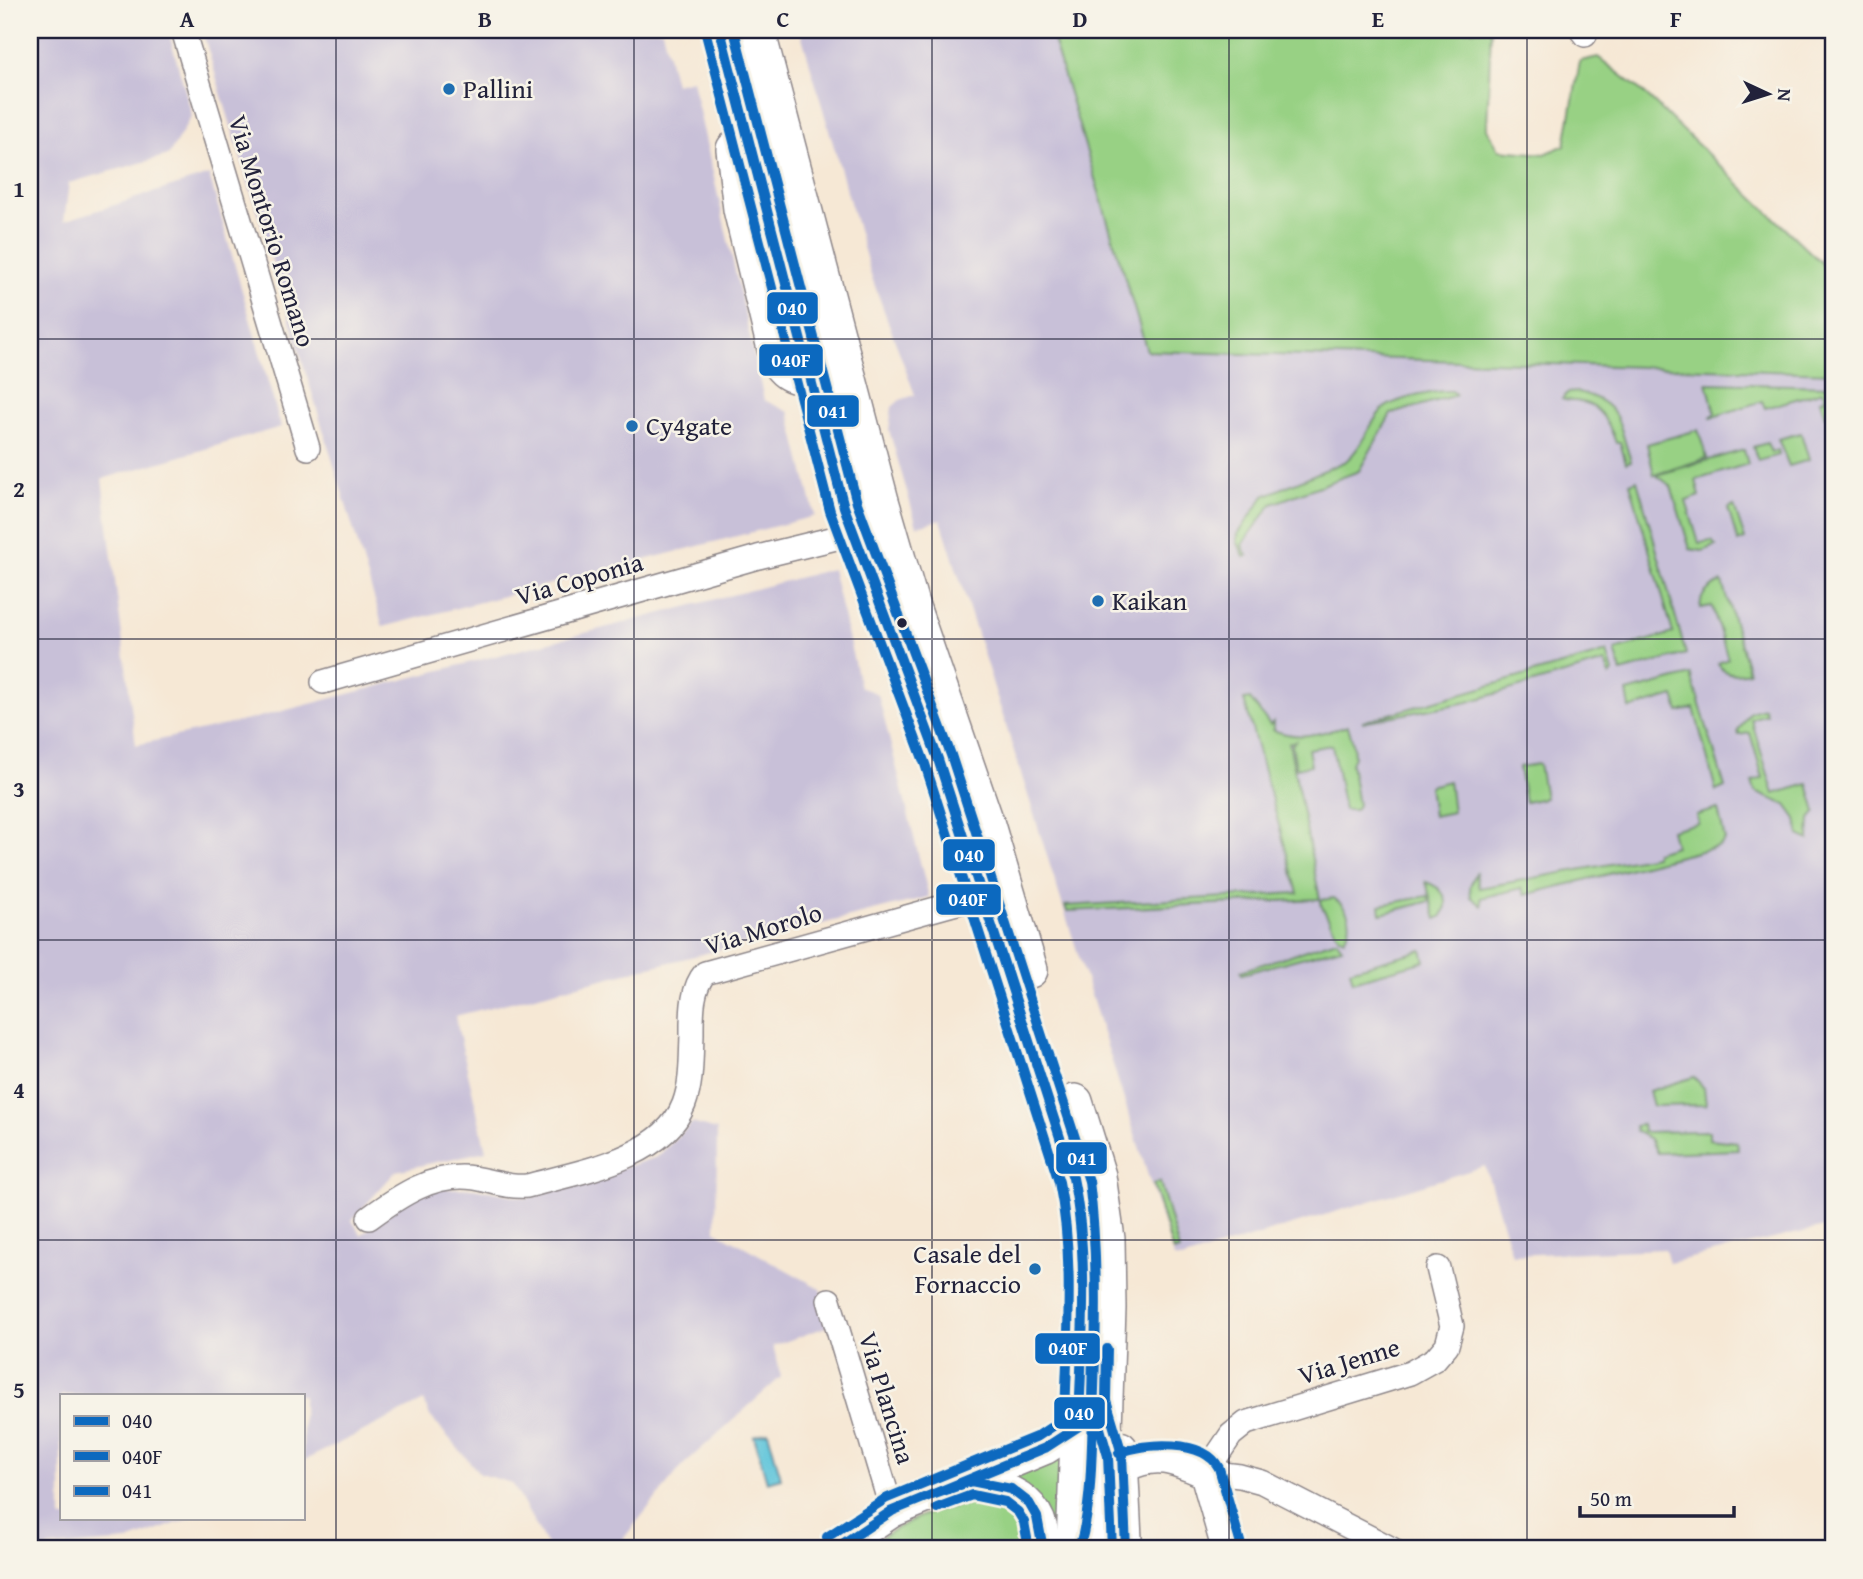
<svg xmlns="http://www.w3.org/2000/svg" width="1863" height="1579" viewBox="0 0 1863 1579" font-family="'Gentium Book Plus',serif">
<style>
.industrial{fill:#c8c0d8}
.green{fill:#98d184;stroke:#5d7a60;stroke-width:2}
.water{fill:#5dc4da;stroke:#40738a;stroke-width:2}
.lines{fill:none;stroke-linecap:round;stroke-linejoin:round}
.street-casing{stroke:#8c8588;stroke-width:26}
.secondary-casing{stroke:#8c8588;stroke-width:35}
.primary-casing{stroke:#8c8588;stroke-width:38}
.street{stroke:#fff;stroke-width:23}
.secondary{stroke:#fff;stroke-width:32}
.primary{stroke:#fff;stroke-width:35}
.bus-1-casing{stroke:#f7f3e8;stroke-width:16}
.bus-2-casing{stroke:#f7f3e8;stroke-width:16}
.bus-3-casing{stroke:#f7f3e8;stroke-width:16}
.bus-1{stroke:#0c69bf;stroke-width:10}
.bus-2{stroke:#0c69bf;stroke-width:10}
.bus-3{stroke:#0c69bf;stroke-width:10}
.grid{fill:none;stroke:#22223b;stroke-width:2;stroke-opacity:0.55}
.poi-dot{fill:#1f6fb2;stroke:#f7f3e8;stroke-width:2.5}
.bus-dot{fill:#22223b;stroke:#f7f3e8;stroke-width:2.5}
.labels{text-anchor:middle;stroke-width:5;stroke-linejoin:round;paint-order:stroke}
.poi-label{font-size:26px;fill:#22223b;stroke:#f7f3e8;text-anchor:start}
.street-label{font-size:26px;fill:#22223b;stroke:#f7f3e8}
.line-badge{stroke:#f7f3e8;stroke-width:2.5}
.badge-label{font-size:19px;text-anchor:middle;font-weight:bold;fill:#fff}
.neatline{fill:none;stroke:#22223b;stroke-width:2.5}
.grid-label{font-size:23px;text-anchor:middle;font-weight:bold;fill:#22223b}
</style>
<rect width="100%" height="100%" fill="#f7f3e8"/>
<filter id="ink" filterUnits="userSpaceOnUse"><feTurbulence type="fractalNoise" baseFrequency=".0143" numOctaves="2"/><feDisplacementMap in="SourceGraphic" scale="14" xChannelSelector="R" yChannelSelector="G"/><feConvolveMatrix kernelMatrix="1 2 1 2 8 2 1 2 1" color-interpolation-filters="sRGB"/></filter>
<filter id="wash" filterUnits="userSpaceOnUse"><feTurbulence type="fractalNoise" baseFrequency=".00686" numOctaves="4" result="noise"/><feDisplacementMap in="SourceGraphic" scale="28" xChannelSelector="R" yChannelSelector="G"/><feGaussianBlur stdDeviation="1.57" result="paint"/><feColorMatrix in="noise" values="0 0 0 0 0 0 0 0 0 0 0 0 0 0 0 0 0 1.4 0 .05"/><feComposite in="paint" operator="in"/></filter>
<g filter="url(#wash)">
<rect width="100%" height="100%" fill="#f6e8d5"/>
<g class="industrial">
<path d="M30 30H168L192 115 169 155 69 183 64 221 209 175 281 427 102 479 136 745 248 720 832 569 860 687 878 694 929 897 455 1016 486 1151 396 1171 352 1220 361 1235 413 1194 439 1189 473 1188 527 1198 657 1157 692 1123 717 1130 716 1231 821 1289 829 1326 773 1346 781 1377 683 1465 615 1549H549L512 1483 480 1474 430 1416 424 1401 303 1461V1395H61V1518H191L128 1541 30 1549Z"/>
<path d="M202 30H662L675 84 692 80 764 400 789 412 815 516 383 627Z"/>
<path d="M800 30H1050L1147 351 1833 373V1225L1669 1263 1665 1249 1512 1255 1485 1166 1181 1259 1174 1258 941 520 917 526 889 430 892 407 900 400 915 395 872 278Z"/>
</g>
<g class="green">
<path d="M1050 30H1491L1487 128 1499 150 1545 154 1565 145 1580 61 1598 57 1643 92 1833 274V373L1147 351Z"/>
<path d="M1707 383 1833 386V414L1825 416 1820 400 1825 399 1823 391 1765 408 1762 401 1710 418 1715 413Z"/>
<path d="M1452 391 1456 395 1391 414 1359 471 1272 504 1242 545 1247 556 1244 557 1237 541 1238 534 1264 496 1346 461C1363 447 1368 425 1382 410 1393 399 1437 390 1452 391Z"/>
<path d="M1578 392C1622 403 1618 424 1631 461L1626 463 1620 443H1616C1611 428 1602 408 1585 403 1577 400 1569 402 1562 399L1567 393Z"/>
<path d="M1698 430 1707 458 1654 475 1647 444Z"/>
<path d="M1801 433 1809 460 1789 466 1778 439Z"/>
<path d="M1767 443 1771 452 1778 450 1779 455 1758 461 1753 447Z"/>
<path d="M1744 450 1748 464 1696 480 1700 496 1686 501 1699 543 1712 541 1716 546 1702 551 1690 549 1671 486 1656 475Z"/>
<path d="M1637 480 1686 654 1621 672 1615 650 1673 633 1630 483Z"/>
<path d="M1734 506 1745 539 1738 542 1728 509Z"/>
<path d="M1722 582 1749 672C1737 675 1723 675 1718 663L1728 659 1712 606 1701 608C1698 595 1711 586 1722 582Z"/>
<path d="M1607 652 1613 672 1610 676 1605 662 1468 702 1362 722Z"/>
<path d="M1691 675 1725 787 1716 791 1694 708 1679 712 1674 696 1630 709 1627 692Z"/>
<path d="M1250 699 1270 725 1273 722V730C1300 741 1321 733 1348 726L1353 743 1354 756 1351 764 1358 805 1355 810H1344L1332 745 1308 749 1311 765 1296 768 1292 745 1295 741 1289 743 1320 899 1067 911 1065 906 1298 893 1244 700Z"/>
<path d="M1764 708 1766 714 1751 719 1774 794 1808 784 1816 812 1810 819 1809 840 1799 835 1796 819 1786 805 1755 792 1752 782 1763 778 1750 733 1739 735 1738 731 1750 712Z"/>
<path d="M1539 764 1545 798 1525 802 1519 767Z"/>
<path d="M1449 781 1453 812 1433 816 1429 786Z"/>
<path d="M1718 809 1725 840 1720 846 1525 895 1522 888 1481 898 1482 906 1471 897 1470 886 1476 873 1479 888 1655 856V852L1675 846 1671 830 1698 823 1696 815Z"/>
<path d="M1426 882C1442 887 1453 901 1441 917L1436 919Z"/>
<path d="M1428 896 1430 901 1381 914 1380 905Z"/>
<path d="M1334 898C1349 909 1355 923 1344 939L1338 936 1321 905V900Z"/>
<path d="M1337 940 1342 947 1242 974 1241 971Z"/>
<path d="M1422 950 1425 961 1353 981 1350 970Z"/>
<path d="M1694 1077 1704 1088 1706 1105 1653 1106 1649 1091Z"/>
<path d="M1642 1124 1643 1132 1709 1131V1139L1737 1142 1738 1150 1657 1153 1650 1139 1636 1131 1635 1126Z"/>
<path d="M1160 1182 1179 1250 1173 1252 1153 1184Z"/>
<path d="M1065 1450 1055 1539 1007 1473Z"/>
<path d="M990 1499C1012 1508 1028 1525 1027 1549H864C912 1515 933 1509 990 1499Z"/>
</g>
<path class="water" d="M768 1432 781 1478 767 1482 754 1436Z"/>
</g>
<g filter="url(#ink)">
<g class="lines">
<g class="street-casing">
<g id="street">
<path d="M183 30 308 448"/>
<path d="M1581 30 1585 35"/>
<path d="M323 682 758 557 852 534"/>
<path d="M369 1218C399 1196 434 1172 474 1178 492 1181 509 1188 527 1186 578 1172 663 1159 684 1104 692 1083 691 1058 692 1035 692 1015 691 989 705 973L982 896"/>
<path d="M829 1300 892 1511"/>
<path d="M1392 1549 1262 1482 1240 1476 1206 1472 1231 1435 1246 1423 1410 1373 1435 1359 1447 1345 1452 1326 1438 1268"/>
</g>
</g>
<g class="secondary-casing">
<g id="secondary">
<path d="M1121 1448 1126 1549"/>
<path d="M1124 1466C1157 1450 1174 1458 1206 1472L1228 1549"/>
<path d="M971 1481C1011 1487 1045 1502 1043 1549"/>
<path d="M835 1549 892 1511 1045 1448 1079 1426"/>
</g>
</g>
<g class="primary-casing">
<g id="primary">
<path d="M720 30 844 507 938 759 1075 1184 1082 1229 1083 1294 1074 1549"/>
<path d="M757 30 881 501 911 604 987 825 1030 970"/>
<path d="M734 149 741 209 778 361C790 381 805 377 827 373"/>
<path d="M1075 1102 1098 1176 1107 1239 1108 1308 1100 1549"/>
</g>
</g>
<use href="#street" class="street"/>
<use href="#secondary" class="secondary"/>
<use href="#primary" class="primary"/>
<g class="bus-1-casing">
<g id="bus-1">
<path d="M720 30 844 507 938 759 1073 1178C1090 1259 1081 1344 1079 1426L1045 1448 892 1511 835 1549"/>
<path d="M1107 1349 1106 1400 1122 1454 1126 1549"/>
<path d="M932 1495 971 1481 1011 1489 1029 1503 1037 1517 1043 1549"/>
</g>
</g>
<g class="bus-2-casing">
<g id="bus-2">
<path d="M706 34 830 511 925 764 1059 1182C1075 1259 1067 1340 1065 1418L1038 1436 885 1499 827 1537"/>
<path d="M1093 1349 1092 1401 1108 1456 1112 1549"/>
<path d="M937 1508 972 1495 1005 1502 1018 1512 1024 1522 1029 1549"/>
</g>
</g>
<g class="bus-3-casing">
<g id="bus-3">
<path d="M734 30 857 503 951 755 1089 1181C1099 1260 1096 1337 1093 1417 1091 1462 1092 1506 1079 1549"/>
<path d="M1119 1453C1145 1442 1204 1439 1219 1468L1241 1545"/>
</g>
</g>
<use href="#bus-1" class="bus-1"/>
<use href="#bus-2" class="bus-2"/>
<use href="#bus-3" class="bus-3"/>
</g>
</g>
<path class="grid" d="M336 30V1549M634 30V1549M932 30V1549M1229 30V1549M1527 30V1549M30 339H1833M30 639H1833M30 940H1833M30 1240H1833"/>
<g class="poi-dot">
<circle cx="449" cy="89" r="7"/>
<circle cx="632" cy="426" r="7"/>
<circle cx="1098" cy="601" r="7"/>
<circle cx="1035" cy="1269" r="7"/>
</g>
<circle class="bus-dot" cx="902" cy="623" r="6"/>
<g class="labels">
<g class="poi-label">
<text x="463" y="98">Pallini</text>
<text x="646" y="435">Cy4gate</text>
<text x="1112" y="610">Kaikan</text>
<text x="1021" y="1263" text-anchor="end">Casale del<tspan x="1021" dy="30">Fornaccio</tspan></text>
</g>
<g class="street-label">
<text transform="translate(272 231) rotate(73)" y="9">Via Montorio Romano</text>
<text transform="translate(579 579) rotate(-16)" y="9">Via Coponia</text>
<text transform="translate(763 929) rotate(-17)" y="9">Via Morolo</text>
<text transform="translate(1349 1361) rotate(-17)" y="9">Via Jenne</text>
<text transform="translate(887 1398) rotate(73)" y="9">Via Plancina</text>
</g>
</g>
<g class="line-badge">
<rect x="766" y="291" width="53" height="34" rx="7" fill="#0c69bf"/>
<rect x="758" y="343" width="66" height="34" rx="7" fill="#0c69bf"/>
<rect x="806" y="394" width="54" height="34" rx="7" fill="#0c69bf"/>
<rect x="942" y="838" width="54" height="34" rx="7" fill="#0c69bf"/>
<rect x="935" y="883" width="67" height="33" rx="7" fill="#0c69bf"/>
<rect x="1055" y="1141" width="53" height="34" rx="7" fill="#0c69bf"/>
<rect x="1034" y="1332" width="67" height="33" rx="7" fill="#0c69bf"/>
<rect x="1053" y="1396" width="53" height="34" rx="7" fill="#0c69bf"/>
</g>
<g class="badge-label">
<text x="792" y="315">040</text>
<text x="791" y="367">040F</text>
<text x="833" y="418">041</text>
<text x="969" y="862">040</text>
<text x="968" y="906">040F</text>
<text x="1082" y="1165">041</text>
<text x="1068" y="1355">040F</text>
<text x="1079" y="1420">040</text>
</g>
<rect width="1863" height="1579" fill="none" stroke="#f7f3e8" stroke-width="77"/>
<rect x="60" y="1394" width="245" height="126" fill="#f7f3e8" stroke="#a29fa3" stroke-width="2"/>
<rect x="74" y="1416" width="35" height="10" fill="#0c69bf" stroke="#a29fa3" stroke-width="2"/>
<text x="122" y="1428" font-size="21" fill="#22223b">040</text>
<rect x="74" y="1451" width="35" height="10" fill="#0c69bf" stroke="#a29fa3" stroke-width="2"/>
<text x="122" y="1464" font-size="21" fill="#22223b">040F</text>
<rect x="74" y="1486" width="35" height="10" fill="#0c69bf" stroke="#a29fa3" stroke-width="2"/>
<text x="122" y="1498" font-size="21" fill="#22223b">041</text>
<g transform="translate(1768 94) rotate(94)" stroke="#f7f3e8" stroke-width="5" paint-order="stroke">
<path d="M0-5L12 26L0 18L-12 26Z" fill="#22223b"/>
<text y="-10" font-size="19" font-weight="bold" text-anchor="middle" fill="#22223b">N</text>
</g>
<path d="M1580 1506v10h154v-10" fill="none" stroke="#22223b" stroke-width="3.5"/>
<text x="1590" y="1506" font-size="21" fill="#22223b" stroke="#f7f3e8" stroke-width="5" paint-order="stroke">50 m</text>
<rect x="38" y="38" width="1787" height="1502" class="neatline"/>
<g class="grid-label">
<text x="187" y="27">A</text>
<text x="485" y="27">B</text>
<text x="783" y="27">C</text>
<text x="1080" y="27">D</text>
<text x="1378" y="27">E</text>
<text x="1676" y="27">F</text>
<text x="19" y="197">1</text>
<text x="19" y="497">2</text>
<text x="19" y="797">3</text>
<text x="19" y="1098">4</text>
<text x="19" y="1398">5</text>
</g>
</svg>
